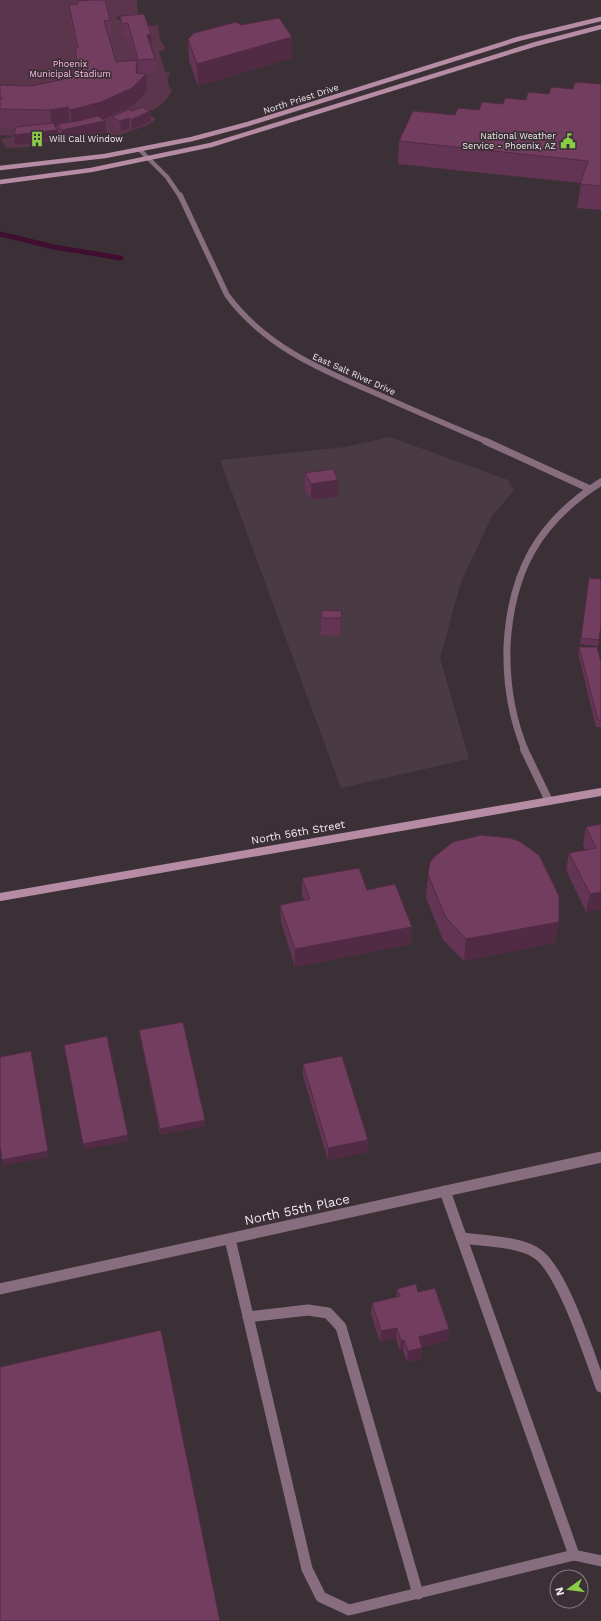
<svg xmlns="http://www.w3.org/2000/svg" width="601" height="1621" viewBox="0 0 601 1621" font-family="'Work Sans',sans-serif">
<style>
.built{fill:#4a3a43}
.green{fill:#5a354c}
.lines{fill:none;stroke-linecap:round;stroke-linejoin:round}
.stream{stroke:#400e31;stroke-width:5}
.lane{stroke:#876d7d;stroke-width:11}
.street-far4{stroke:#876d7d;stroke-width:4.5}
.street-far3{stroke:#876d7d;stroke-width:5.5}
.street-far2{stroke:#876d7d;stroke-width:7}
.street-far1{stroke:#876d7d;stroke-width:8}
.street{stroke:#876d7d;stroke-width:11}
.secondary-far1{stroke:#b68ca5;stroke-width:4.5}
.secondary{stroke:#b68ca5;stroke-width:8}
.wall{fill:#633453}
.shaded-wall{fill:#502b43}
.building{fill:#733d60;stroke:#502b43}
.labels{text-anchor:middle;stroke-width:3.5;stroke-linejoin:round;paint-order:stroke}
.far-park-label{font-size:9px;fill:#fdb9e3;stroke:#3c3037}
.far-street-label{font-size:9px;fill:#efe8ec;stroke:#3c3037}
.far-poi-label{font-size:9px;fill:#efe8ec;stroke:#3c3037;text-anchor:end}
.street-label{font-size:11px;fill:#efe8ec;stroke:#3c3037}
.near-street-label{font-size:13px;fill:#efe8ec;stroke:#3c3037}
</style>
<rect width="100%" height="100%" fill="#3c3037"/>
<path class="built" d="M390 437 508 480 514 491 492 516 461 582 440 658 469 759 341 788 220 460 345 447Z"/>
<path class="green" d="M0 0H137L138 15 115 17 130 28 158 25 160 40 165 47 164 50 159 51 165 72H169L170 76 167 77 170 89H173C166 102 158 109 145 113L156 119 148 125 114 137 107 132 86 137 31 144 29 147 6 148 1 139 15 136 0 135Z"/>
<g class="lines">
<path class="stream" d="M0 234 54 247 121 258"/>
<g class="lane">
<path d="M445 1191 574 1555"/>
<path d="M462 1238C484 1241 521 1241 539 1255 564 1275 589 1355 601 1387"/>
<path d="M230 1239 307 1569 321 1597 349 1610 574 1555 601 1561"/>
<path d="M248 1317 308 1310 328 1313 341 1327 418 1594"/>
</g>
<path class="street-far4" d="M140 150 167 177 180 196"/>
<path class="street-far3" d="M180 195 227 295C266 348 324 371 382 396 417 412 453 427 488 442"/>
<g class="street-far2">
<path d="M485 441 590 489"/>
<path d="M525 750C511 716 506 683 507 646 511 572 538 522 601 482"/>
</g>
<path class="street-far1" d="M524 749 549 801"/>
<path class="street" d="M0 1289 601 1157"/>
<g class="secondary-far1">
<path d="M0 168 105 156 192 139 248 124 518 39 601 19"/>
<path d="M0 182 91 170 211 145 536 44 601 27"/>
</g>
<path class="secondary" d="M0 897 601 792"/>
</g>
<g class="wall">
<path d="M69 5 110 20 112 37H109L116 62 135 60 129 37H123L121 29 120 16 144 14 151 48 155 59 156 73 141 74H146L147 91 134 105 103 120 106 131 63 140 59 134 58 126 56 127 57 130 58 140 15 145 18 127H0V85L32 86 64 79 72 76 77 69 75 48H76L70 21Z"/>
<path d="M241 25 292 37V58L198 86 189 61 188 39Z"/>
<path d="M601 84V210L577 208 581 183 398 164 399 141 455 115 479 110 503 104 526 100 573 89Z"/>
<path d="M132 111H150L151 121 132 130 130 128 121 131 113 127 112 117Z"/>
<path d="M305 473 338 496 311 500 305 490Z"/>
<path d="M589 578 599 640 598 646 580 644Z"/>
<path d="M342 611 341 628 340 636 321 635V618Z"/>
<path d="M579 647 601 662V727H596L578 653Z"/>
<path d="M601 824V909L586 912 566 870 569 853 585 850 583 845 586 827Z"/>
<path d="M428 875 555 943 464 961 443 940 426 897Z"/>
<path d="M302 878 367 890 412 927 411 944 295 967 281 922 280 905 304 900 302 895Z"/>
<path d="M139 1030 206 1126 160 1135Z"/>
<path d="M303 1064 368 1140 367 1152 328 1160 303 1076Z"/>
<path d="M397 1289 418 1292 449 1329 448 1340 422 1347V1348L421 1359 407 1362 403 1351H400L396 1339 380 1342 371 1314 372 1303 396 1297Z"/>
</g>
<g class="shaded-wall">
<path d="M151 34 152 47 147 35Z"/>
<path d="M292 37V58L198 86 197 64Z"/>
<path d="M137 60 138 77 146 74 147 91 134 105 102 120 72 127 70 110 136 73Z"/>
<path d="M68 107 70 125 58 124V126L52 127 50 110Z"/>
<path d="M150 111 151 121 132 130 131 120Z"/>
<path d="M129 118 130 128 121 131 120 121Z"/>
<path d="M105 121 106 131 63 140 62 130Z"/>
<path d="M57 130 58 140 15 145 14 135Z"/>
<path d="M338 480V496L311 500V484Z"/>
<path d="M342 611 341 628 340 636 341 618Z"/>
<path d="M601 892V909L586 912 590 894Z"/>
<path d="M559 922 555 943 464 961 466 939Z"/>
<path d="M412 927 411 944 295 967V949Z"/>
<path d="M31 1051 49 1157 3 1166 2 1160Z"/>
<path d="M205 1120 206 1126 160 1135V1129Z"/>
<path d="M128 1135 129 1141 84 1150 83 1144Z"/>
<path d="M368 1140 367 1152 328 1160V1148Z"/>
<path d="M397 1328 396 1339 380 1342 381 1331Z"/>
<path d="M449 1329 448 1340 417 1348 419 1337Z"/>
<path d="M404 1340 403 1351H400L401 1341Z"/>
<path d="M422 1348 421 1359 407 1362 408 1351Z"/>
</g>
<g class="building">
<path d="M90 0H105L110 20 104 21 116 62 137 60 136 73 146 74 132 88 101 102 70 110 68 107 50 110 0 109V100L3 98 0 97V85L32 86 64 79 72 76 78 68 75 48H78L69 5 78 4V1Z"/>
<path d="M144 14 151 34 147 35 155 59 138 60 128 23 122 24 120 16Z"/>
<path d="M279 18 292 37 197 64 188 39 194 33 236 22 241 25Z"/>
<path d="M575 82 601 84V186L580 184 588 161 399 141 413 111 455 115 458 108 479 110 482 102 503 104 505 98 526 100 528 92 549 94 551 87 573 89Z"/>
<path d="M142 107 150 111 131 120 129 118 120 121 112 117 129 109 132 111Z"/>
<path d="M98 116 105 121 62 130 58 124 78 121Z"/>
<path d="M54 123 57 130 14 135 16 127Z"/>
<path d="M333 469 338 480 311 484 305 473Z"/>
<path d="M589 578 601 579V625L599 640 581 638Z"/>
<path d="M322 610 342 611 341 618H321Z"/>
<path d="M579 647H597L601 662V720H598Z"/>
<path d="M601 824V892L590 894 569 853 596 848 586 827Z"/>
<path d="M481 835 510 838 519 841 539 855 559 896V922L466 939 446 918 428 875 430 862 434 857 453 842Z"/>
<path d="M359 868 367 890 395 884 412 927 295 949 280 905 310 899 302 878Z"/>
<path d="M183 1022 205 1120 160 1129 139 1030Z"/>
<path d="M107 1036 128 1135 83 1144 64 1045Z"/>
<path d="M31 1051 48 1151 2 1160 0 1147V1057Z"/>
<path d="M342 1056 368 1140 328 1148 303 1064Z"/>
<path d="M416 1284 418 1292 435 1288 449 1329 419 1337 422 1348 408 1351 404 1340 401 1341 397 1328 381 1331 372 1303 400 1296 397 1289Z"/>
<path d="M161 1330 220 1621H0V1367Z"/>
</g>
<defs>
<g id="building-bare" transform="scale(1.2)"><path d="M-4-6H4V6H1V3H-1V6H-4ZM-2.5-4.3h1.7v1.8h-1.7ZM.8-4.3h1.7v1.8H.8ZM-2.5-1h1.7V.8h-1.7ZM.8-1h1.7V.8H.8Z" fill="#8ace47" stroke="#3c3037" stroke-width="2.5" paint-order="stroke"/></g>
<g id="civic-bare" transform="scale(1.2)"><path d="M-.6-6.5H3V-4.5H.6V-3L4-1V1h2V6H-6V1h2V-1L-.6-3ZM-1.2 2.5V6h2.4V2.5Z" fill="#8ace47" stroke="#3c3037" stroke-width="2.5" paint-order="stroke"/></g>
</defs>
<g fill-rule="evenodd">
<use href="#building-bare" x="37" y="139"/>
<use href="#civic-bare" x="568" y="141"/>
</g>
<g class="labels">
<g class="far-park-label">
<text x="70" y="67">Phoenix<tspan x="70" dy="10">Municipal Stadium</tspan></text>
</g>
<g class="far-street-label">
<text transform="translate(301 99) rotate(-18)" y="3">North Priest Drive</text>
<text transform="translate(354 374) rotate(24)" y="3">East Salt River Drive</text>
</g>
<g class="far-poi-label">
<text x="556" y="139">National Weather<tspan x="556" dy="10">Service - Phoenix, AZ</tspan></text>
<text x="49" y="142" text-anchor="start">Will Call Window</text>
</g>
<g class="street-label">
<text transform="translate(298 832) rotate(-10)" y="4">North 56th Street</text>
</g>
<g class="near-street-label">
<text transform="translate(297 1209) rotate(-12)" y="5">North 55th Place</text>
</g>
</g>
<g transform="translate(569 1589) rotate(256)"><circle r="19" fill="#3c3037" stroke="#847a7f"/>
<path d="M0-3L7 15L0 10L-7 15Z" fill="#8ace47"/>
<text y="-6" font-size="11" font-weight="bold" text-anchor="middle" fill="#efe8ec">N</text>
</g>
</svg>
